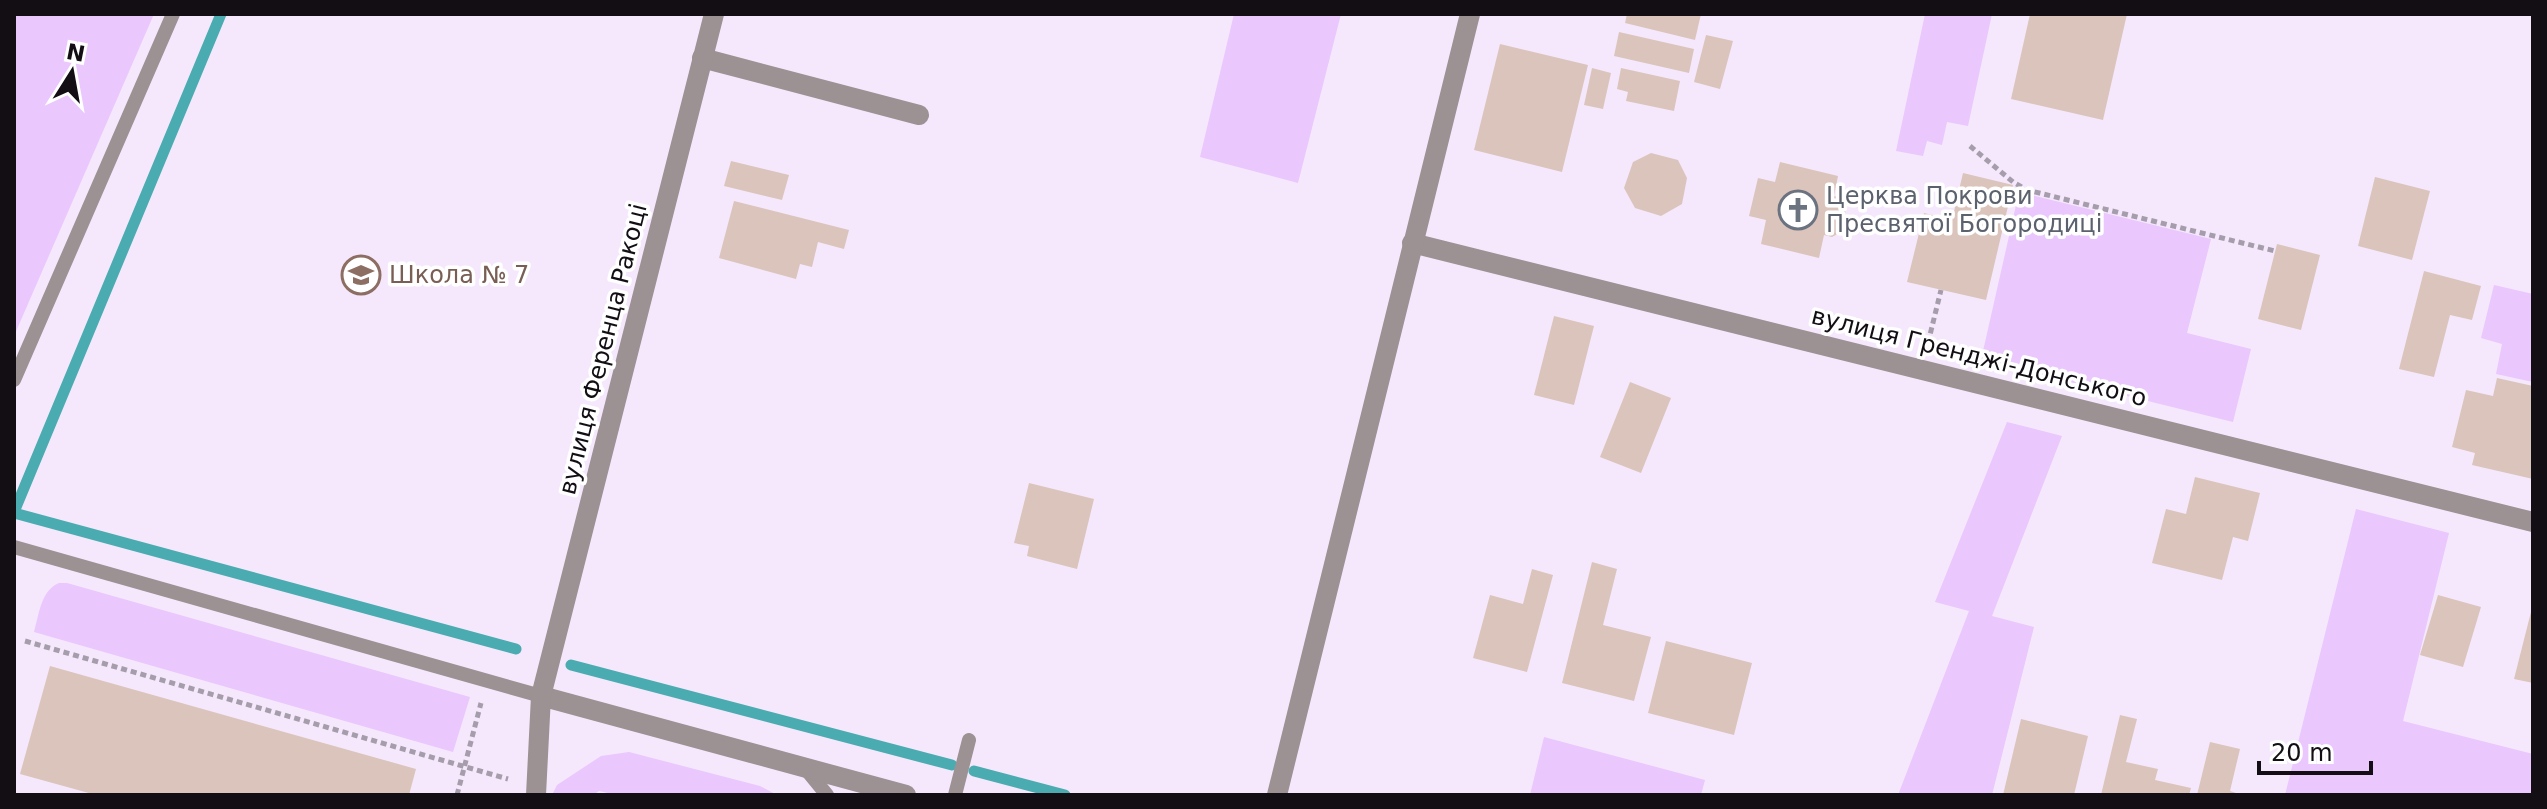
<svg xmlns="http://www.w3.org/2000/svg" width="2547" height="809" viewBox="0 0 2547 809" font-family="'DejaVu Sans',sans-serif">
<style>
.green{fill:#eac7fc}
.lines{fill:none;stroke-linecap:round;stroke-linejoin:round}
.stream{stroke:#4aacb0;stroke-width:11}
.building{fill:#dbc4bb}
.path{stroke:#a69dac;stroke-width:5;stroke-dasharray:6 4;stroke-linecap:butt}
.service{stroke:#9c9193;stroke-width:14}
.minor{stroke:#9c9193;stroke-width:20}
.labels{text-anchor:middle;stroke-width:7;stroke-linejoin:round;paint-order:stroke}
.worship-label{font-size:24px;fill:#5b616d;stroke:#fff;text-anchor:start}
.education-label{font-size:24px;fill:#785e54;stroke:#fff;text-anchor:start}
.street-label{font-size:24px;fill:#120e14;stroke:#fff}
</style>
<rect width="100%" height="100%" fill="#f5e8fc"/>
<g class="green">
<path d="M14 14H154L14 336Z"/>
<path d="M1234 14H1341L1298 183 1200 157Z"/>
<path d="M1925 14H1992L1968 126 1947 122 1942 145 1927 141 1923 156 1896 151Z"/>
<path d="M2019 192 2211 239 2187 333 2251 349 2233 422 1981 360Z"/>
<path d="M2494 285 2533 294V382L2496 374 2502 344 2481 338Z"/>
<path d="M2007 422 2062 436 1992 616 2034 627 1992 795H1898L1969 611 1935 602Z"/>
<path d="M2356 509 2449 533 2403 721 2533 754V795H2285Z"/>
<path d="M59 583H67L470 697 453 752 34 632C39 615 41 590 59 583Z"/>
<path d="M1544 737 1705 780 1701 795H1530Z"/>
<path d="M629 752 760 786 777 795H617L599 791 593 795H552L557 785 601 756Z"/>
</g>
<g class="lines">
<g class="stream">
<path d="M14 512 221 14"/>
<path d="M14 513 516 649"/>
<path d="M571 665 952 765"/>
<path d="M974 771 1065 795"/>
</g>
</g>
<g class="building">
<path d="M1627 14H1701L1695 40 1625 23Z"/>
<path d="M2030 14H2127L2103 120 2011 99Z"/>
<path d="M1619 32 1694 49 1689 73 1614 56Z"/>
<path d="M1706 35 1733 41 1720 89 1694 82Z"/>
<path d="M1500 44 1588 65 1562 172 1474 150Z"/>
<path d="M1592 68 1611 73 1603 109 1584 105Z"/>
<path d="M1621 68 1680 81 1674 111 1626 101 1628 92 1617 89Z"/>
<path d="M1651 153 1678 160 1687 178 1682 204 1661 216 1635 208 1624 188 1633 162Z"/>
<path d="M731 161 789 175 782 200 724 186Z"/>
<path d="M1780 162 1838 176 1834 196 1842 198 1847 204 1841 232 1832 237 1824 235 1819 258 1761 244 1766 220 1749 216 1758 178 1775 182Z"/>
<path d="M1963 173 2013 185 1986 300 1907 282 1924 213 1952 220Z"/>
<path d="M2375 177 2430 191 2412 260 2358 246Z"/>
<path d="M734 201 849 230 844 249 818 242 812 267 800 264 796 279 719 258Z"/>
<path d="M2277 244 2320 255 2301 330 2258 319Z"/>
<path d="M2424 271 2481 286 2472 320 2450 315 2434 377 2399 369Z"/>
<path d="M1554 316 1594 326 1574 405 1534 395Z"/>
<path d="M2497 378 2533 386V479L2472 465 2475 453 2452 447 2466 390 2493 396Z"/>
<path d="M1630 382 1671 398 1641 473 1600 457Z"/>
<path d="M2195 477 2260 493 2248 541 2233 537 2222 580 2152 563 2166 509 2186 514Z"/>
<path d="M1029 483 1094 499 1077 569 1027 556 1029 546 1014 543Z"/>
<path d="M1592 562 1617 569 1603 625 1651 637 1634 701 1562 683Z"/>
<path d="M1532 569 1553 575 1527 672 1473 658 1490 595 1523 604Z"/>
<path d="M2438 595 2481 607 2463 667 2420 655Z"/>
<path d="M2532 608H2533V683L2514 679Z"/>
<path d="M1666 641 1752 663 1734 735 1648 713Z"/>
<path d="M50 666 416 769 409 795H96L20 774Z"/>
<path d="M2120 715 2137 719 2126 762 2158 769 2155 780 2191 788 2189 795H2101Z"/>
<path d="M2021 719 2088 736 2074 795H2003Z"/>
<path d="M2210 742 2240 749 2230 791 2242 795H2197Z"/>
</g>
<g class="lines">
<g class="path">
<path d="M1970 146 2013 182 2027 190 2275 251"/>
<path d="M1928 343 1941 290"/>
<path d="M25 641 508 779"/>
<path d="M457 795 481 703"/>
</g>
<g class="service">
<path d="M14 380 173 14"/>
<path d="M14 547 541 696"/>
<path d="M805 768 827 795"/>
<path d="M955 795 969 740"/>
</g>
<g class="minor">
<path d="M702 58 919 115"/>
<path d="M1412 243 2533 522"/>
<path d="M541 696 906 795"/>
<path d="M536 795 541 696 714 14"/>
<path d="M1277 795 1470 14"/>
</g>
</g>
<defs>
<g id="church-ring" transform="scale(2)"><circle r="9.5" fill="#fff" stroke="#6b7280" stroke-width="1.5"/><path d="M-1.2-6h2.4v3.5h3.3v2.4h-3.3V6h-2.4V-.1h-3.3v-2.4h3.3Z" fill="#6b7280"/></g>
<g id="school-ring" transform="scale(2)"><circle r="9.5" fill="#fff" stroke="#8d6e63" stroke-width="1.5"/><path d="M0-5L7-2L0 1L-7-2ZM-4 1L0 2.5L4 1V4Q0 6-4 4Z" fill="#8d6e63"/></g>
</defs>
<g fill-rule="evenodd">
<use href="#church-ring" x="1798" y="210"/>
<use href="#school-ring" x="361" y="275"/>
</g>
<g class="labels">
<g class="worship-label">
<text x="1826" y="204">Церква Покрови<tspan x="1826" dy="28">Пресвятої Богородиці</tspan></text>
</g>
<g class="education-label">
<text x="389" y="283">Школа № 7</text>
</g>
<g class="street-label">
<text transform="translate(603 349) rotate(-76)" y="8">вулиця Ференца Ракоці</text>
<text transform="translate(1979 357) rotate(14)" y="8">вулиця Гренджі-Донського</text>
</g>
</g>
<rect width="2547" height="809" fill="none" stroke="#120e14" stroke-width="32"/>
<g transform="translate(72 72) rotate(11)" stroke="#ffffff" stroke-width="6" paint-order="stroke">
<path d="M0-6L14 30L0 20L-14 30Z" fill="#120e14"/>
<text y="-12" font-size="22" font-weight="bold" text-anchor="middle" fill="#120e14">N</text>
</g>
<path d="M2259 761v12h112v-12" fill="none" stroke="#120e14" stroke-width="4"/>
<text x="2271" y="761" font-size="24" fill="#120e14" stroke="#ffffff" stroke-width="6" paint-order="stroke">20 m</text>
</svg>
